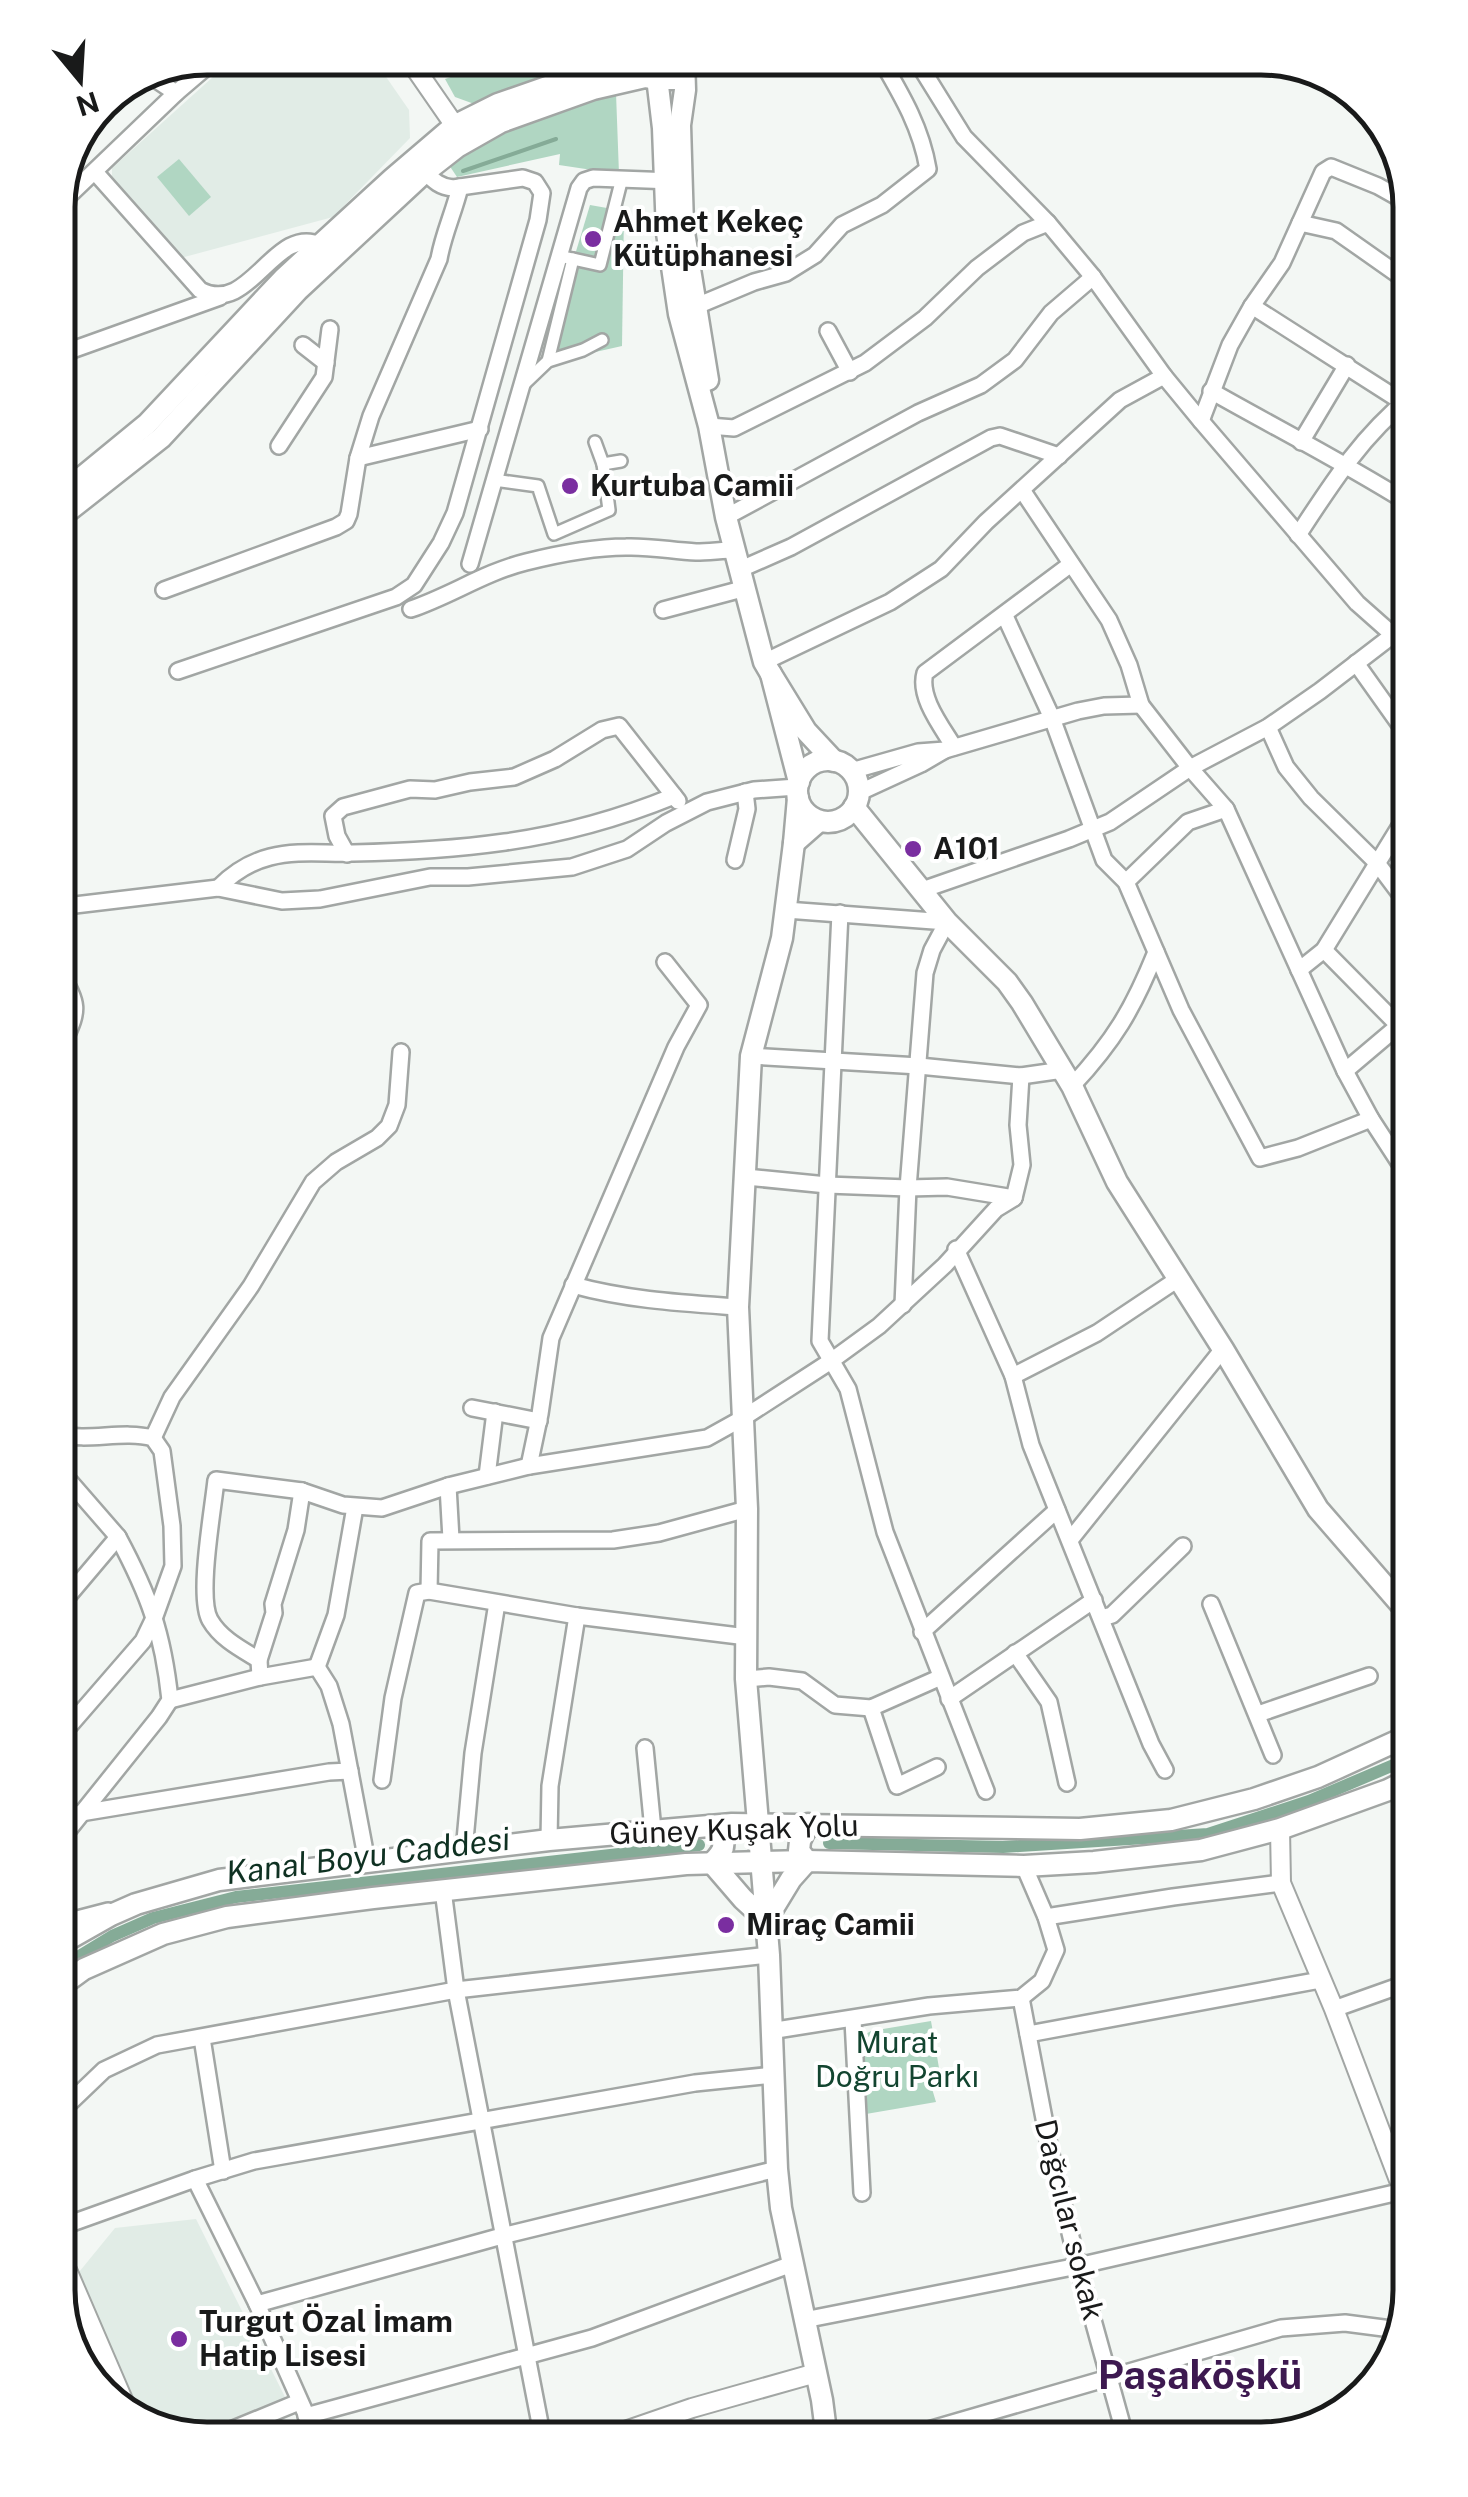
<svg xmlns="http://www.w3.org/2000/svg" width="1468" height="2497" viewBox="0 0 1468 2497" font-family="'Public Sans',sans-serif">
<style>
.built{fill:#e1ece6}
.green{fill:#b0d6c2}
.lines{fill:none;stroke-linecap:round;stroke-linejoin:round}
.stream{stroke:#85ab97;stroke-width:4}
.canal{stroke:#85ab97;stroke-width:12}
.pedestrian-casing{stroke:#a2a6a4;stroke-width:16}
.minor-casing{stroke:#a2a6a4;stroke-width:20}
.tertiary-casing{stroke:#a2a6a4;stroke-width:22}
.secondary-casing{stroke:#a2a6a4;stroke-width:25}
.pedestrian{stroke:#fff;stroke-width:11}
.minor{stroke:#fff;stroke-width:15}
.tertiary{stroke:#fff;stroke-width:18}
.secondary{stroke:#fff;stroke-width:20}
.poi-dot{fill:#7a2ea0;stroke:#fff;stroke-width:4}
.labels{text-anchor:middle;stroke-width:8;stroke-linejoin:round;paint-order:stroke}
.poi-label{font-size:30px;font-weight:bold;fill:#191a1a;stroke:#fff;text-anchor:start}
.street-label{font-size:30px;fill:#191a1a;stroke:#fff}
.park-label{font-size:30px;fill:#134530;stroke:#fff}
.water-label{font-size:32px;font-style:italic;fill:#0f3122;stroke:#fff}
.district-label{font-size:40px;font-weight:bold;fill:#3d1950;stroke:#fff}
.rim{fill:none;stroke:#191a1a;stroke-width:5}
</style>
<rect width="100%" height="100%" fill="#f3f7f4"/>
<g class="built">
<path d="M234 58H373L409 110 410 138 333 217 177 259 112 184V168Z"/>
<path d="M196 2219 287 2401 193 2438 138 2419 75 2277 115 2228Z"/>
<path d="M58 2280 104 2392 73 2356 58 2290Z"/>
</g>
<g class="green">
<path d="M504 58H605L477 105 455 97 445 79Z"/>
<path d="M616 93 619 174 559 165 560 154 457 177 449 165 488 140 538 115Z"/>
<path d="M179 159 211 197 189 216 157 177Z"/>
<path d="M590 205 624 211 622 346 542 364Z"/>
<path d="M931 2021 939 2068 927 2072 936 2102 866 2114 864 2035 871 2031Z"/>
</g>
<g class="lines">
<path class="stream" d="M463 171 556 139"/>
<g class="canal">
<path d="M829 1843 1003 1847 1208 1834 1309 1801 1410 1758"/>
<path d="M58 1969 112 1936 153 1918 236 1897 699 1845"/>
</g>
<g class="pedestrian-casing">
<g id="pedestrian">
<path d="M559 256 600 265 622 178"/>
<path d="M548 361 573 259"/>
<path d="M524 384 548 361 583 350 602 340"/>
<path d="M595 442 603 464"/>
<path d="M494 480 538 486 554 534 609 510 603 464 621 461"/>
</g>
</g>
<g class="minor-casing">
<g id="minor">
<path d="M464 58 476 62 487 58"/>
<path d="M915 58 964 137 1048 223"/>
<path d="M155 79 176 93"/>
<path d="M95 172 200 290C250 317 274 224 320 245"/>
<path d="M58 206 176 93 217 58"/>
<path d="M1300 223 1323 172 1331 167 1378 186 1410 204"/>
<path d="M1252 306 1410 407"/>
<path d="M687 310 754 282 786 273 815 255 842 225 882 205 928 169C921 127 901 94 880 58"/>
<path d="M828 331 850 372"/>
<path d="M303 345 326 363"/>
<path d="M58 355 220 297"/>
<path d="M1211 391C1278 429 1345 463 1410 504"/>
<path d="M1201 421 1230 345 1252 306 1282 263 1300 223 1336 231 1410 283"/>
<path d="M709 426 734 428 865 363 925 318 977 268 1023 233 1048 223 1093 277 1164 376 1201 421 1357 603 1410 650"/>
<path d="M1301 442 1347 365"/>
<path d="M279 446 324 377 330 329"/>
<path d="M358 458 480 429"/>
<path d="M1022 490 1109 620 1129 665 1141 705 1190 768 1226 809 1345 1071 1371 1119 1410 1179"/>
<path d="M726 517 918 413 981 385 1015 360 1051 313 1093 277"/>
<path d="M1298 535C1332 483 1361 437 1410 397"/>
<path d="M470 564 579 188 584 181 593 178 673 181"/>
<path d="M741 569 791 547 991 438 1000 436 1059 456"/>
<path d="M164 590 336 527 346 521 349 514 358 458 371 416 439 259C443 235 454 212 460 187"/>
<path d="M411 609C450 596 485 572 526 562 558 554 593 547 626 547 650 546 673 551 696 552 709 552 723 550 735 550"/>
<path d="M663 610 746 588"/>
<path d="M1005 616 1052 718 1104 860 1126 882 1181 1010 1260 1158 1298 1148 1371 1119"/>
<path d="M764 662 890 602 941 569 986 522 1120 400 1164 376"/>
<path d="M1356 663 1410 739"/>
<path d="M178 671 396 597 414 585 441 543 455 513 538 220 542 193 535 182 523 178 453 188C440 187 434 181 425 172"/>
<path d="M1268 727 1286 767 1311 798 1377 863 1410 907"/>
<path d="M954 747C942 727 918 697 925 673L1071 564"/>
<path d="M945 750 1078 711 1104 706 1141 705"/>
<path d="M851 771 918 752 945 750 921 764 858 793"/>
<path d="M347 854 337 836 333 816 343 807 410 789 435 790 470 782 514 777 555 759 602 730 619 726 678 801"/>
<path d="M735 860 747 809 745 792"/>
<path d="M1126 882 1188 822 1226 809"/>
<path d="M218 888C232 874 250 862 270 857 297 850 325 854 353 853 404 852 455 849 505 842 563 834 620 818 674 796"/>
<path d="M922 890 1069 839 1110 822 1190 768 1268 727 1320 691 1393 635 1410 613"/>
<path d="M58 907 218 888 282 901 320 899 430 877H468L572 867 627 849 666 823 707 802 754 790 797 787"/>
<path d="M786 910 947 922 932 950 925 973 908 1188 903 1305"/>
<path d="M840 913 820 1341 848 1389 885 1532 986 1791"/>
<path d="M1324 950 1399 1026"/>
<path d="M1299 970 1324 950 1402 823 1410 816"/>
<path d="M58 1056C75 1013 85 1011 58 970"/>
<path d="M751 1056 919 1066 1021 1076 1063 1070"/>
<path d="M1345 1071 1410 1016"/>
<path d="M1072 1086C1114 1041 1133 1009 1156 952"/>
<path d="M746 1177 827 1185 908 1188 947 1187 1014 1198"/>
<path d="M956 1249 1013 1376 1031 1445 1151 1744 1165 1770"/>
<path d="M573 1285C627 1300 682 1303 738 1307"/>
<path d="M1013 1376 1097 1333 1178 1279"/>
<path d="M472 1408 539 1421"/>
<path d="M153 1438 172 1397 251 1286 313 1182 336 1162 377 1138 389 1126 397 1105 401 1052"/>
<path d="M529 1466 540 1414 551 1338 676 1047 699 1005 665 962"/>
<path d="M487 1476 495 1412"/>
<path d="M448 1486 451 1539"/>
<path d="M1070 1540 1223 1349"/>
<path d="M429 1591 430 1541 613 1540 659 1533 747 1509"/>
<path d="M1211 1604 1273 1755"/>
<path d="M58 1608 118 1537 58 1468"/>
<path d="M1102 1618 1112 1615 1183 1546"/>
<path d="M922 1632 1057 1510"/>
<path d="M1015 1653 1049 1702 1067 1783"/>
<path d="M259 1660C241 1649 221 1639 210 1620 197 1597 213 1510 216 1480L302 1491 343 1505 382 1508 448 1486 529 1466 707 1438 743 1418 831 1361 879 1326 945 1265 996 1209 1014 1198 1022 1165 1018 1125 1021 1076"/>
<path d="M317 1667 336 1615 355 1507"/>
<path d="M260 1677 317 1667 329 1686 341 1724 367 1862"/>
<path d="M746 1679 769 1677 802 1681 835 1705 871 1708 941 1677"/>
<path d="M949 1699 1094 1600"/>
<path d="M170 1700 260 1677 259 1660 274 1613 273 1604 296 1530 302 1491"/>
<path d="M871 1708 897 1786 937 1767"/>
<path d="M1258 1714 1369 1676"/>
<path d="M58 1739 143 1641 155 1616 173 1566 172 1526 162 1451 153 1438C122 1430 89 1442 58 1434"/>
<path d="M645 1748 653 1830"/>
<path d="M382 1780 393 1698 417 1593 429 1591 577 1616 747 1637"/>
<path d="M81 1813 329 1772 350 1771"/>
<path d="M549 1840 550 1786 577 1616"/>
<path d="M58 1843 159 1717 170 1700C163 1633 149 1595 118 1537"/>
<path d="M464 1851 473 1753 497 1603"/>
<path d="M443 1890 456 1990 543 2439"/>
<path d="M1046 1917 1173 1897 1281 1883"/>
<path d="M58 1924 108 1911"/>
<path d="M1021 1998 1050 2150 1078 2266 1126 2439"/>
<path d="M1334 2009 1410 1982"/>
<path d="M853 2020 862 2193"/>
<path d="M770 2031 929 2006 1021 1998 1042 1981 1056 1950 1046 1917 1024 1866"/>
<path d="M1028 2034 1320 1980"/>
<path d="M202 2038 223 2171"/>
<path d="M58 2114 104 2070 157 2045 456 1990 769 1955"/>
<path d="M1385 2146 1410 2130"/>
<path d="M195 2179 254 2161 695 2083 773 2075"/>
<path d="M58 2228 195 2179 257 2304 317 2439"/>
<path d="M257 2304 502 2236 777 2169"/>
<path d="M804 2320 1078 2266 1403 2191"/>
<path d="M306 2416 592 2338 792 2264"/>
<path d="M209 2439 299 2402"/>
<path d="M897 2439 1281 2328 1345 2323 1399 2330"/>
</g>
</g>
<g class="tertiary-casing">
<g id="tertiary">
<path d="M408 58 462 136"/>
<path d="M1280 1829 1281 1883 1334 2009 1410 2209"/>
<path d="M58 2249 130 2416"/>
<path d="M602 2439 692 2408 816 2373"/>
</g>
</g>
<g class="secondary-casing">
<g id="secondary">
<path d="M684 58 685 90 680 125 683 226 708 380"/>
<path d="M656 69 663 128 667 233 679 314 709 426 726 517 764 662 771 674"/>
<path d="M58 497 147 424 284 278 392 179 454 126 498 104 613 64 643 58"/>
<path d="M58 519 161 438 298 290 425 172 457 147 501 122 593 89 645 77 656 79H683"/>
<circle cx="828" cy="791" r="31"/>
<path d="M799 782 771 674 806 731 834 761"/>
<path d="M798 798 794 843 819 821"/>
<path d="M854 807 947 922 1007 982 1022 1003 1072 1086 1117 1182 1223 1349 1318 1509 1410 1615"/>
<path d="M794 843 782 938 751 1056 738 1307 747 1509 746 1679 769 1955 777 2169 781 2208 822 2400 827 2439"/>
<path d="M710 1826C727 1839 728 1848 712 1863L743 1899 766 1920 791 1879 807 1861 799 1851 800 1841 808 1824"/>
<path d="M58 1945 111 1915 136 1904 219 1880 549 1840 732 1824 1080 1829 1171 1820 1254 1799 1318 1777 1410 1735"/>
<path d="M58 1988 84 1969 163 1934 227 1917 373 1898 686 1864 807 1861 1024 1866 1094 1862 1201 1850 1280 1829 1388 1790 1410 1779"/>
</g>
</g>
<use href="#pedestrian" class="pedestrian"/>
<use href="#minor" class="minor"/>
<use href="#tertiary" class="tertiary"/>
<use href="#secondary" class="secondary"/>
</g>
<g class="poi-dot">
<circle cx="593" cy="239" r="10"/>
<circle cx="570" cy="486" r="10"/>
<circle cx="913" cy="849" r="10"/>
<circle cx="726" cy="1925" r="10"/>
<circle cx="179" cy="2339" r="10"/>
</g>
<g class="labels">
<g class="poi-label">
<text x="613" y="232">Ahmet Kekeç<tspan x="613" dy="34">Kütüphanesi</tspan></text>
<text x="590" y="496">Kurtuba Camii</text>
<text x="933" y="859">A101</text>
<text x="746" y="1935">Miraç Camii</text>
<text x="199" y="2332">Turgut Özal İmam<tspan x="199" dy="34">Hatip Lisesi</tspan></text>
</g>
<g class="street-label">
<text transform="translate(734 1830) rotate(-2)" y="10">Güney Kuşak Yolu</text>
<text transform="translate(1069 2220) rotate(76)" y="10">Dağcılar sokak</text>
</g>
<g class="park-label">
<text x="897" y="2053">Murat<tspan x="897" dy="34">Doğru Parkı</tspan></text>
</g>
<g class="water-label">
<text transform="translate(368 1856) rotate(-7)" y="11">Kanal Boyu Caddesi</text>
</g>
<g class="district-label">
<text x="1200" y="2389">Paşaköşkü</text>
</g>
</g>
<path d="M0 0H1468V2497H0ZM207 75H1261A132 132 0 0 1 1393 207V2290A132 132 0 0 1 1261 2422H207A132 132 0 0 1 75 2290V207A132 132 0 0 1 207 75Z" fill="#fff" fill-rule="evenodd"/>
<path class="rim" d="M207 75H1261A132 132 0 0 1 1393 207V2290A132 132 0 0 1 1261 2422H207A132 132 0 0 1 75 2290V207A132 132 0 0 1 207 75Z"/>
<g transform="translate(80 80) rotate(162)" stroke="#ffffff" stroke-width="8" paint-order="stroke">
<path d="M0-8L18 38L0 25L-18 38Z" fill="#191a1a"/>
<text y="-15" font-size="28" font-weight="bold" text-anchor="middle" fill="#191a1a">N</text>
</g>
</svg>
